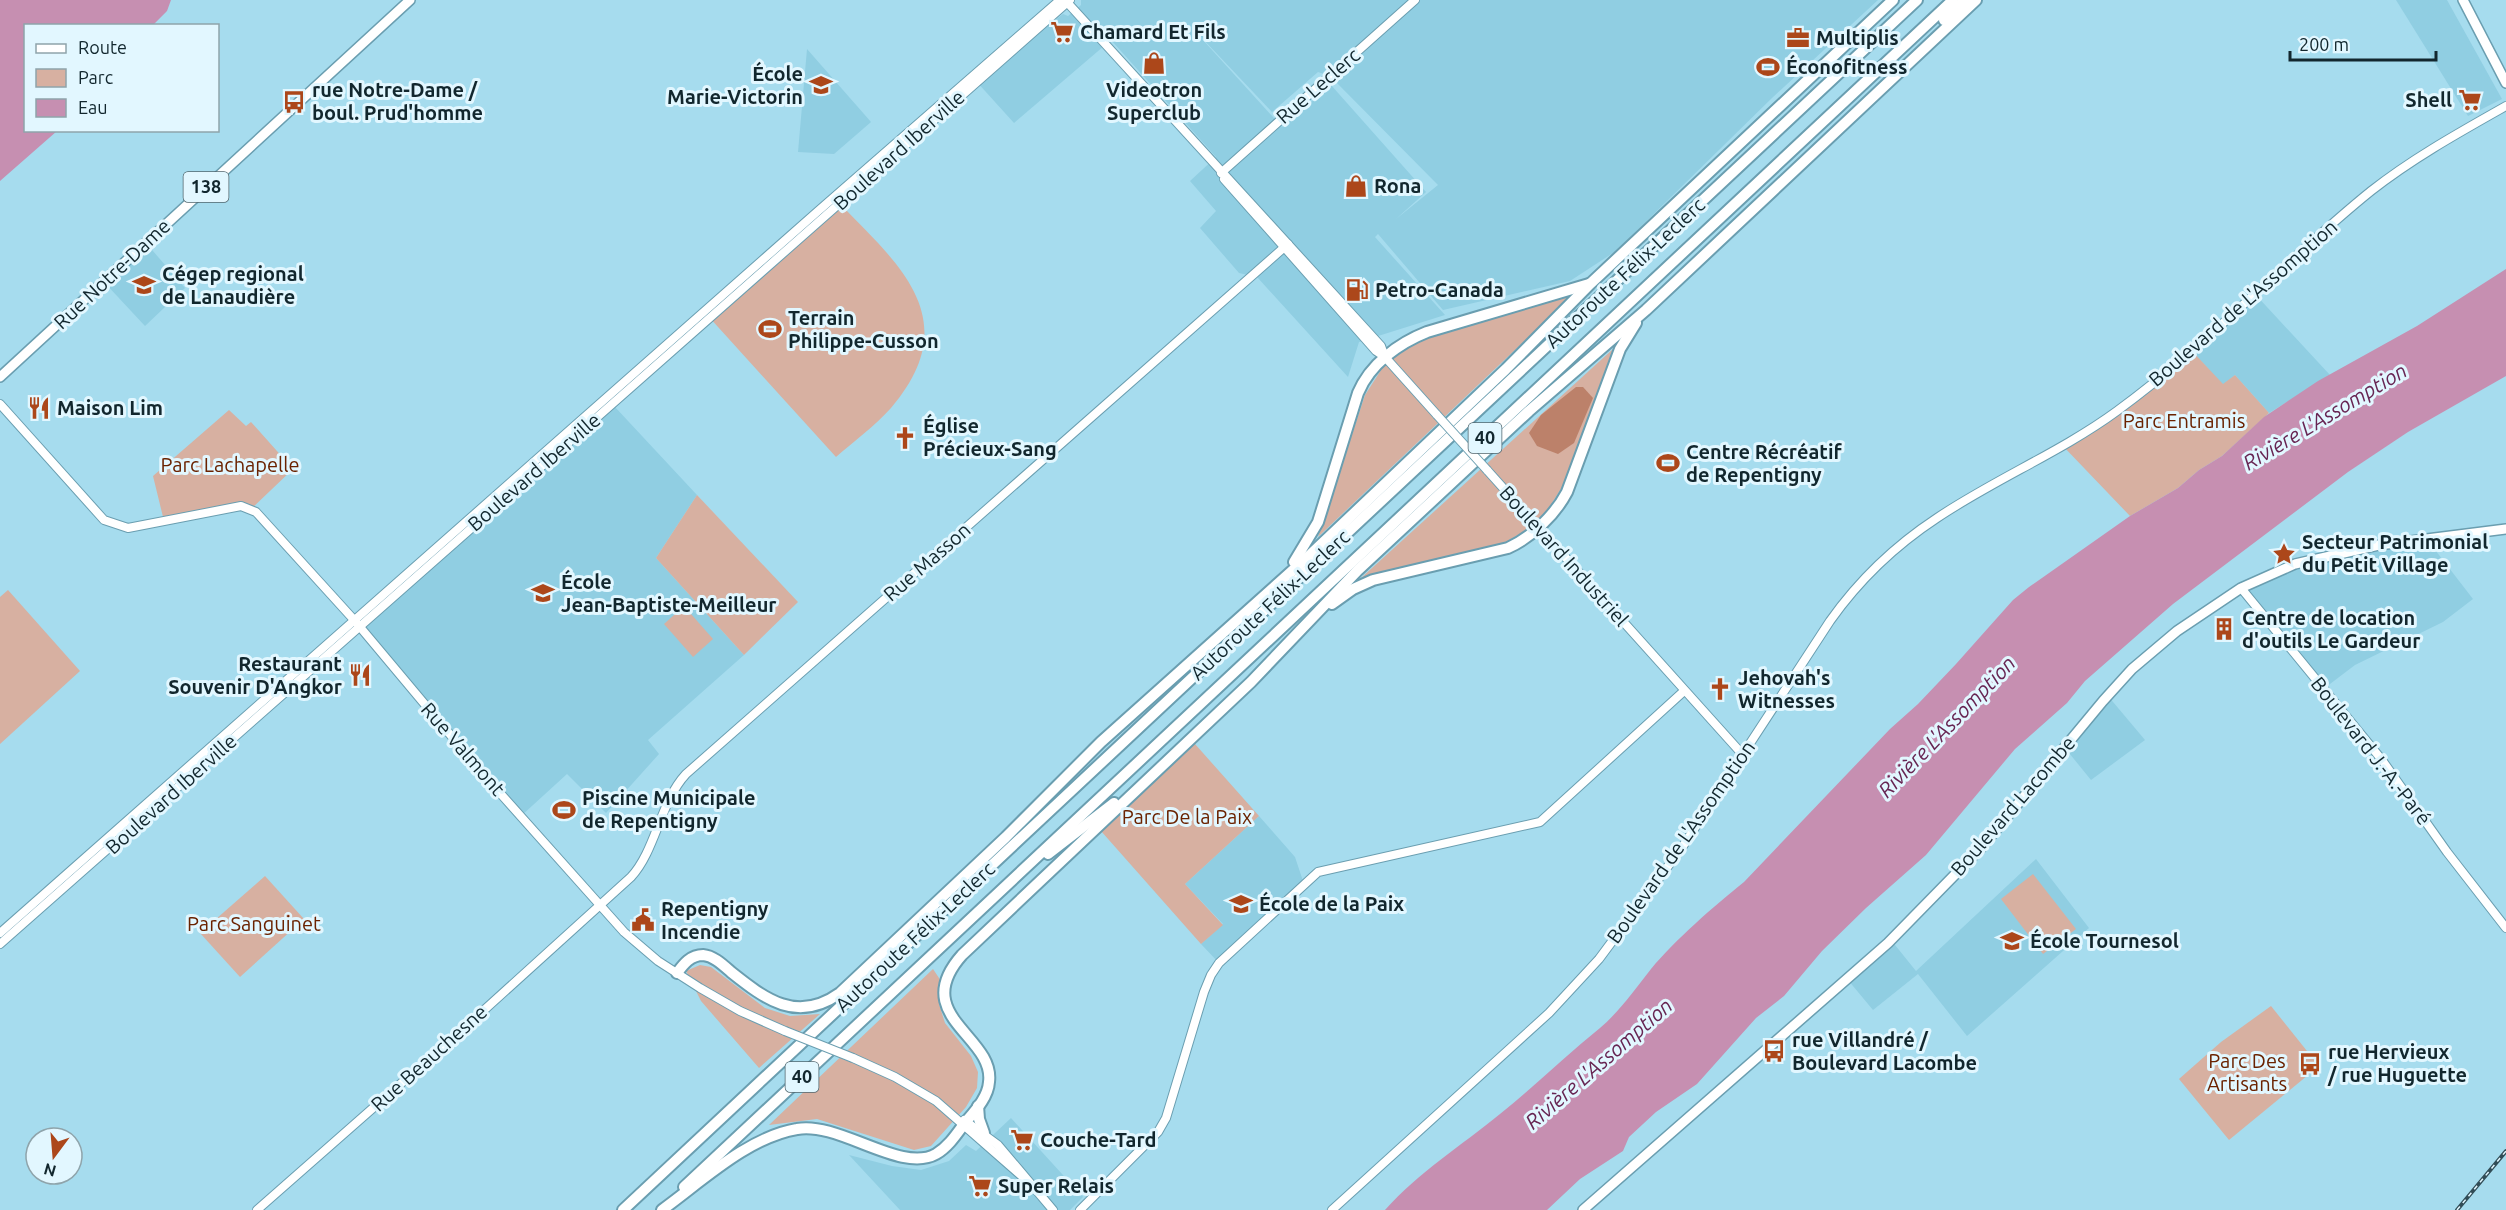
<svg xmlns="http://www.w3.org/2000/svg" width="2506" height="1210" viewBox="0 0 2506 1210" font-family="Ubuntu,sans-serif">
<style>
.built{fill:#90cee2;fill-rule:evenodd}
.green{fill:#d7b0a1}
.forest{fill:#bc816a}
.water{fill:#c68fb1}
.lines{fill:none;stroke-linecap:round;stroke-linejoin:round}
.minor-casing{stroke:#6a9eb0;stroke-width:10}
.major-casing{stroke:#6a9eb0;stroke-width:12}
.highway-casing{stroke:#6a9eb0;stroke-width:14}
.minor{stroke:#fff;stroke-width:8}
.major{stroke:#fff;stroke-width:9}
.highway{stroke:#fff;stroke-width:10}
.rail-casing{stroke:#314d57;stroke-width:4}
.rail{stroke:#e2f7ff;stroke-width:1.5;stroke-dasharray:4.5;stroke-linecap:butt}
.minor-bridge-casing{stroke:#6a9eb0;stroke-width:10;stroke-linecap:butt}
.minor-bridge{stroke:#fff;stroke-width:8}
.labels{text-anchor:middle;stroke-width:6;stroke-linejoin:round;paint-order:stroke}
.shield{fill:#e2f7ff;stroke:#50656d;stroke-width:1.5}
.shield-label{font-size:18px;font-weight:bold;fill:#12272e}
.poi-label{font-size:20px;font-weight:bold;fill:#12272e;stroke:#e2f7ff;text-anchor:start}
.street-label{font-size:20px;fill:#12272e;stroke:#e2f7ff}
.park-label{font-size:20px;fill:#6a2200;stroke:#e2f7ff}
.water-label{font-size:21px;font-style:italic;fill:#672553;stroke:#e2f7ff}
</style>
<rect width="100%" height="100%" fill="#a6dcee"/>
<g class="built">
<path d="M1081 0H1878L1772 98 1616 251 1570 281 1443 310 1378 234 1375 237 1445 315 1359 342 1348 377 1257 277 1239 273 1200 228 1216 211 1190 181 1216 157 1111 40 1014 123 976 81 1063 14 1068 16 1081 5ZM1183 18 1272 112 1318 72 1330 76 1438 185 1396 219 1426 192 1331 85 1282 127Z"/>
<path d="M2396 0H2447L2502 99 2468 116Z"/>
<path d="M807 49 871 122 834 154 798 152Z"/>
<path d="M146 243 185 288 145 326 104 282Z"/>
<path d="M2255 294 2330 375 2269 413 2235 375 2223 385 2192 351Z"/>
<path d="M615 407 697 495 656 558 744 655 648 740 659 754 606 813 567 774 521 816 360 627 442 553Z"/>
<path d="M2429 542 2473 599 2443 622 2355 665 2326 687 2241 588 2328 555Z"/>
<path d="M2108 696 2145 740 2091 780 2065 748Z"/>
<path d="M1259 816 1295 857 1303 881 1219 963 1201 944 1223 924 1185 884Z"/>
<path d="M2036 859 2089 928 1967 1036 1918 974 1873 1010 1848 980 1891 940 1916 971Z"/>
<path d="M1011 1118 1083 1197 1070 1210H900L849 1155 892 1166 921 1170 949 1161 966 1145 976 1151Z"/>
</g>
<g class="green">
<path d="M840 204C902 267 965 321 891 408 875 426 854 441 836 457L709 317Z"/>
<path d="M1577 291 1318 537 1365 395 1383 367 1398 351 1427 336Z"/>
<path d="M1613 349 1564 484 1547 511 1523 532 1497 547 1361 578Z"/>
<path d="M2192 351 2223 384 2235 375 2269 413 2222 456 2199 470 2178 488 2130 516 2062 445 2074 439Z"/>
<path d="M229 410 246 426 251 422 293 469 251 509 246 507 164 521 153 476Z"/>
<path d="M697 495 798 602 744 655 656 558Z"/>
<path d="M8 590 80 671 0 744V597Z"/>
<path d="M684 606 713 639 693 657 664 624Z"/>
<path d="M1195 744 1259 816 1185 884 1223 925 1201 944 1101 831Z"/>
<path d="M2033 874 2076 929 2043 954 2001 899Z"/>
<path d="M265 876 304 919 240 977 200 933Z"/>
<path d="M700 965 711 967 765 1008 790 1016 820 1014 759 1068 701 1001 686 971Z"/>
<path d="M933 969 941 981 939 1004 945 1023 971 1056 978 1072 977 1088 966 1107 931 1146 914 1150 817 1119 769 1125Z"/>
<path d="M2271 1006 2319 1066 2229 1140 2179 1079 2221 1042Z"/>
</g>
<path class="forest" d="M1576 387H1583L1593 398 1574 443 1558 454 1537 446 1529 433 1541 415Z"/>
<g class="water">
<path d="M0 0H171L167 11 153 25 26 26V130L57 131 0 181Z"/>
<path d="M2506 269V376L2408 432 2348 472 2173 604 2085 681 2067 703 2015 749 1926 855 1866 908 1822 951 1784 996 1756 1018 1697 1084 1656 1112 1629 1137 1623 1151 1580 1179 1547 1210H1385C1418 1173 1462 1145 1500 1114 1535 1086 1566 1055 1600 1028 1620 1011 1635 989 1651 969 1676 939 1713 907 1744 882L1890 729 1918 704 1956 664 2013 600 2029 587 2130 516 2178 488 2199 470 2222 456 2264 417 2318 381 2417 326Z"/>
</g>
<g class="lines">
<g class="minor-casing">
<g id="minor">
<path d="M1065 0 1381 346 1385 357"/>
<path d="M1221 173 1415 0"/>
<path d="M1224 179 1376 351 1385 357 1437 415"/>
<path d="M0 404 104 520 128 528 241 506 256 512 355 621 484 775 624 932 658 961 700 988 740 1011 785 1031"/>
<path d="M1487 470 1743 755"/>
<path d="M2241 588 2382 760 2447 852 2506 928"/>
<path d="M0 933 817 212 1060 0"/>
<path d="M0 944 1070 0"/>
<path d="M853 1058 895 1077 936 1101 1024 1178"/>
<path d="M964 1120 998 1145 1053 1210"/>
<path d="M257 1210 472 1021 631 877C656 850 660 802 686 774L1288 244"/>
<path d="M1080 1210 1158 1132 1166 1118 1204 992 1211 975 1219 963 1318 872 1540 822 1684 691"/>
<path d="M1332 1210 1549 1013 1599 959 1683 846 1830 621C1859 580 1896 545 1937 518 1995 479 2061 452 2117 411 2208 345 2284 261 2371 191 2413 158 2460 132 2506 106"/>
</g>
</g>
<g class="major-casing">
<g id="major">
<path d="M2463 0 2506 83"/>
<path d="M0 377 410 0"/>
<path d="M1583 1210 1888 943 1982 847 2103 701 2132 669 2177 631 2241 588 2295 564 2379 545 2506 529"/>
</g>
</g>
<g class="highway-casing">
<g id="highway">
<path d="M1944 20 1965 0"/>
<path d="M1294 562 1318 522 1358 393C1370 364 1399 343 1427 332L1589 284"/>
<path d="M1332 604 1353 589 1373 580 1508 548C1532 537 1555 515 1567 492L1620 349 1636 323"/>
<path d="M1048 854 1114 803"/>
<path d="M677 973C683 965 690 955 703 955 714 956 723 965 731 972 765 999 797 1024 840 993L1006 837 1101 742 1311 554 1506 369 1590 284 1893 0"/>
<path d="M978 1106 979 1119 984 1133"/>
<path d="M684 1187 1953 0"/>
<path d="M623 1210 1917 0"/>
<path d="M662 1210C701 1182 748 1137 797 1129 839 1121 901 1174 936 1154 948 1147 956 1135 964 1124 974 1112 988 1098 989 1082 995 1036 908 1016 962 955L1251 682 1358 570 1529 411 1646 310 1976 0"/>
</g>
</g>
<use href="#minor" class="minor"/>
<use href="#major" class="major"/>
<use href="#highway" class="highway"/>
<g class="rail-casing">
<path id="rail" d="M2457 1210 2506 1151"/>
</g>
<use href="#rail" class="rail"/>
<g class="minor-bridge-casing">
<g id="minor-bridge">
<path d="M1437 415 1487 470"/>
<path d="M785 1031 853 1058"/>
</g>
</g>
<use href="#minor-bridge" class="minor-bridge"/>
</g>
<defs>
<g id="supermarket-bare" transform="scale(1.8)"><path d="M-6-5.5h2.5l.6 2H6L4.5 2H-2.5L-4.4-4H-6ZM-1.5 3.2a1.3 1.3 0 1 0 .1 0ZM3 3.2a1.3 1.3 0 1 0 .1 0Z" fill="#ac471a" stroke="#e2f7ff" stroke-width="2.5" paint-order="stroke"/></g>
<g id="office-bare" transform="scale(1.8)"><path d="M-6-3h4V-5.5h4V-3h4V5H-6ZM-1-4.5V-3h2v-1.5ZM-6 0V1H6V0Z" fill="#ac471a" stroke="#e2f7ff" stroke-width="2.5" paint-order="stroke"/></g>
<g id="shop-bare" transform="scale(1.8)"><path d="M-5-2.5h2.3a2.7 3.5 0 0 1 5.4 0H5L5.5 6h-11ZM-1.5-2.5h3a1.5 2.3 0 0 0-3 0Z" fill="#ac471a" stroke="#e2f7ff" stroke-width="2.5" paint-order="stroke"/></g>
<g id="stadium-bare" transform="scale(1.8)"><path d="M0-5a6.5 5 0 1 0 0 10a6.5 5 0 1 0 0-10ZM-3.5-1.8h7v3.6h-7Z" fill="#ac471a" stroke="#e2f7ff" stroke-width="2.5" paint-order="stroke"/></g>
<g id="school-bare" transform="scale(1.8)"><path d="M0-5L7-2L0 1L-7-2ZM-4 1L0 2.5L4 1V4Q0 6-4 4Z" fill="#ac471a" stroke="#e2f7ff" stroke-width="2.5" paint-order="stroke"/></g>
<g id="bus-bare" transform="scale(1.8)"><path d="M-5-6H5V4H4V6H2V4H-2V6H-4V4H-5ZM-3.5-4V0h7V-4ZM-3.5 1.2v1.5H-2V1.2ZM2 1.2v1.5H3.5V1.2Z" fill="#ac471a" stroke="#e2f7ff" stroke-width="2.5" paint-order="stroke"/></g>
<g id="university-bare" transform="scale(1.8)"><path d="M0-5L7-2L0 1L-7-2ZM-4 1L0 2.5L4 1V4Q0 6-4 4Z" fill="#ac471a" stroke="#e2f7ff" stroke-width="2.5" paint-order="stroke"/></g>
<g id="fuel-bare" transform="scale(1.8)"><path d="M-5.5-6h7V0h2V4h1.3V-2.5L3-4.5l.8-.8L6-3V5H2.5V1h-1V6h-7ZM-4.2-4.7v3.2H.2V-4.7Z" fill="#ac471a" stroke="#e2f7ff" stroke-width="2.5" paint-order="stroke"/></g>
<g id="restaurant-bare" transform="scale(1.8)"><path d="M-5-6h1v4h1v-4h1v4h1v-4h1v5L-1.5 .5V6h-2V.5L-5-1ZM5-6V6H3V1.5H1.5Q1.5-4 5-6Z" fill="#ac471a" stroke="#e2f7ff" stroke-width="2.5" paint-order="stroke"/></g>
<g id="church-bare" transform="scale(1.8)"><path d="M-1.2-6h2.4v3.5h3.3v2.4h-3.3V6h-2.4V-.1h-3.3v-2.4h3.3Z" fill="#ac471a" stroke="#e2f7ff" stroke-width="2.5" paint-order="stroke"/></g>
<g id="sight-bare" transform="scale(1.8)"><path d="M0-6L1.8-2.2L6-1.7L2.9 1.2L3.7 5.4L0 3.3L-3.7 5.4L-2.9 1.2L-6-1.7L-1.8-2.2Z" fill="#ac471a" stroke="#e2f7ff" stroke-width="2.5" paint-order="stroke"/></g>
<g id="building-bare" transform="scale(1.8)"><path d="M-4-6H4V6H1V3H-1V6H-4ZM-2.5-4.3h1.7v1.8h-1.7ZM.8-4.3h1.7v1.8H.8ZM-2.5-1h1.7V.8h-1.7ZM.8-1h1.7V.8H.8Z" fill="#ac471a" stroke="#e2f7ff" stroke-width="2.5" paint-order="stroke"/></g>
<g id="civic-bare" transform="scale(1.8)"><path d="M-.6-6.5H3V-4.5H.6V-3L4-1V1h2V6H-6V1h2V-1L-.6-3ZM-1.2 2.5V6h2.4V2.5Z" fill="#ac471a" stroke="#e2f7ff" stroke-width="2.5" paint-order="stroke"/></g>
</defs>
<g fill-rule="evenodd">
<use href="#supermarket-bare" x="1062" y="32"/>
<use href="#office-bare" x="1798" y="38"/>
<use href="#shop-bare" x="1154" y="63"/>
<use href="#stadium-bare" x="1768" y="67"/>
<use href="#school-bare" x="821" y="85"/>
<use href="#supermarket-bare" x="2470" y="100"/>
<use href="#bus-bare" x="294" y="102"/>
<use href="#shop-bare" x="1356" y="186"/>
<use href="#university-bare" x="144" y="285"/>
<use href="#fuel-bare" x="1357" y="290"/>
<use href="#stadium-bare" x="770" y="329"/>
<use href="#restaurant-bare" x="39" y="408"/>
<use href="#church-bare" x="905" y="438"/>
<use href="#stadium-bare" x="1668" y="463"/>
<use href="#sight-bare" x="2284" y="554"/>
<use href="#school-bare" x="543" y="593"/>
<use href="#building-bare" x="2224" y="629"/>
<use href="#restaurant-bare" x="360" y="675"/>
<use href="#church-bare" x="1720" y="689"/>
<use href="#stadium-bare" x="564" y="810"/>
<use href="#school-bare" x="1241" y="904"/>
<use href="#civic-bare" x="643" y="920"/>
<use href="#school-bare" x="2012" y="941"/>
<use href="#bus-bare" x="1774" y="1051"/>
<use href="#bus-bare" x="2310" y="1064"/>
<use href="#supermarket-bare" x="1022" y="1140"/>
<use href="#supermarket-bare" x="980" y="1186"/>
</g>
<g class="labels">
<g class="shield">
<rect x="183.5" y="172" width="45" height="30" rx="4.5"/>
<rect x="1468.5" y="423" width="33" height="30" rx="4.5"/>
<rect x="785.5" y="1062" width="33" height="30" rx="4.5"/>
</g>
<g class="shield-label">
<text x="206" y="193">138</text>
<text x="1485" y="444">40</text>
<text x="802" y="1083">40</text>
</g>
<g class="poi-label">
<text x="1080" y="39">Chamard Et Fils</text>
<text x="1816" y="45">Multiplis</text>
<text x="1786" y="74">Éconofitness</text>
<text x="803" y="81" text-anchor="end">École<tspan x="803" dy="23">Marie-Victorin</tspan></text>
<text x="312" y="97">rue Notre-Dame /<tspan x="312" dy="23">boul. Prud'homme</tspan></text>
<text x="1154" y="97" text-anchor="middle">Videotron<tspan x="1154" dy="23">Superclub</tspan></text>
<text x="2452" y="107" text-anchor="end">Shell</text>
<text x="1374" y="193">Rona</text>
<text x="162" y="281">Cégep regional<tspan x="162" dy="23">de Lanaudière</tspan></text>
<text x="1375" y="297">Petro-Canada</text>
<text x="788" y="325">Terrain<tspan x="788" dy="23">Philippe-Cusson</tspan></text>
<text x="57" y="415">Maison Lim</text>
<text x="923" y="433">Église<tspan x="923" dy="23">Précieux-Sang</tspan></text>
<text x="1686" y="459">Centre Récréatif<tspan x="1686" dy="23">de Repentigny</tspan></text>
<text x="2302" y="549">Secteur Patrimonial<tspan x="2302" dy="23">du Petit Village</tspan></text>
<text x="561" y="589">École<tspan x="561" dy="23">Jean-Baptiste-Meilleur</tspan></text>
<text x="2242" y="625">Centre de location<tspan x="2242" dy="23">d'outils Le Gardeur</tspan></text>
<text x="342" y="671" text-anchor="end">Restaurant<tspan x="342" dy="23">Souvenir D'Angkor</tspan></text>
<text x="1738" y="685">Jehovah's<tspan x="1738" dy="23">Witnesses</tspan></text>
<text x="582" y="805">Piscine Municipale<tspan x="582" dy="23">de Repentigny</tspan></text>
<text x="1259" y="911">École de la Paix</text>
<text x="661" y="916">Repentigny<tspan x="661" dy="23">Incendie</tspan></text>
<text x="2030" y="948">École Tournesol</text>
<text x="1792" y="1047">rue Villandré /<tspan x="1792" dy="23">Boulevard Lacombe</tspan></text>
<text x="2328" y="1059">rue Hervieux<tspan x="2328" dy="23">/ rue Huguette</tspan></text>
<text x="1040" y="1147">Couche-Tard</text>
<text x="998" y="1193">Super Relais</text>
</g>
<g class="street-label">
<text transform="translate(1318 86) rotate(-41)" y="7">Rue Leclerc</text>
<text transform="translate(899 150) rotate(-42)" y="7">Boulevard Iberville</text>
<text transform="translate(1625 273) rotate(-43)" y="7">Autoroute Félix-Leclerc</text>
<text transform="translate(112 274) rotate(-43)" y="7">Rue Notre-Dame</text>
<text transform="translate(2243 303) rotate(-41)" y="7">Boulevard de L'Assomption</text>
<text transform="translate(534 472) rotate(-41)" y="7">Boulevard Iberville</text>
<text transform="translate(1564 556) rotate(48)" y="7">Boulevard Industriel</text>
<text transform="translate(927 562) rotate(-41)" y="7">Rue Masson</text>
<text transform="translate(1270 605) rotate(-43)" y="7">Autoroute Félix-Leclerc</text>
<text transform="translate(463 749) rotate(49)" y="7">Rue Valmont</text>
<text transform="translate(2371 751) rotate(52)" y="7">Boulevard J.-A.-Paré</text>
<text transform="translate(171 794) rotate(-42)" y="7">Boulevard Iberville</text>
<text transform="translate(2013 806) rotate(-49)" y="7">Boulevard Lacombe</text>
<text transform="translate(1681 842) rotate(-55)" y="7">Boulevard de L'Assomption</text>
<text transform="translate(915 937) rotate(-43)" y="7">Autoroute Félix-Leclerc</text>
<text transform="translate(429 1058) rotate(-42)" y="7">Rue Beauchesne</text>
</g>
<g class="park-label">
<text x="2184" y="428">Parc Entramis</text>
<text x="230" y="472">Parc Lachapelle</text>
<text x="1187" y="824">Parc De la Paix</text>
<text x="254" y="931">Parc Sanguinet</text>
<text x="2247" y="1068">Parc Des<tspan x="2247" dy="23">Artisants</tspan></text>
</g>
<g class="water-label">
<text transform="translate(2325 417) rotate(-31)" y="7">Rivière L'Assomption</text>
<text transform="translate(1947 727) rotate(-46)" y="7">Rivière L'Assomption</text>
<text transform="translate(1599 1064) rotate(-41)" y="7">Rivière L'Assomption</text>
</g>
</g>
<rect x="24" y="24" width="195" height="108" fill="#e2f7ff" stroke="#8fa4ab" stroke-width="1.5"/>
<rect x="36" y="44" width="30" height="9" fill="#ffffff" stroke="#8fa4ab" stroke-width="1.5"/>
<text x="78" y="54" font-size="18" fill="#12272e">Route</text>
<rect x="36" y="69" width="30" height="18" fill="#d7b0a1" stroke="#8fa4ab" stroke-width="1.5"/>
<text x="78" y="84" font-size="18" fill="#12272e">Parc</text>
<rect x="36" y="99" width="30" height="18" fill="#c68fb1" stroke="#8fa4ab" stroke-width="1.5"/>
<text x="78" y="114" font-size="18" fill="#12272e">Eau</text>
<g transform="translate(54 1156) rotate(196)"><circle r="28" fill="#e2f7ff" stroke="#8fa4ab" stroke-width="1.5"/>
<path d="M0-4.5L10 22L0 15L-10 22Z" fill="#ac471a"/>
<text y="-9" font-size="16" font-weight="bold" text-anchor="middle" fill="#12272e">N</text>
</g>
<path d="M2290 51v9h146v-9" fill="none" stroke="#12272e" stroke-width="3"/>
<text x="2299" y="51" font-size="18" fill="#12272e" stroke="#e2f7ff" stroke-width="4.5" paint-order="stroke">200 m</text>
</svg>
